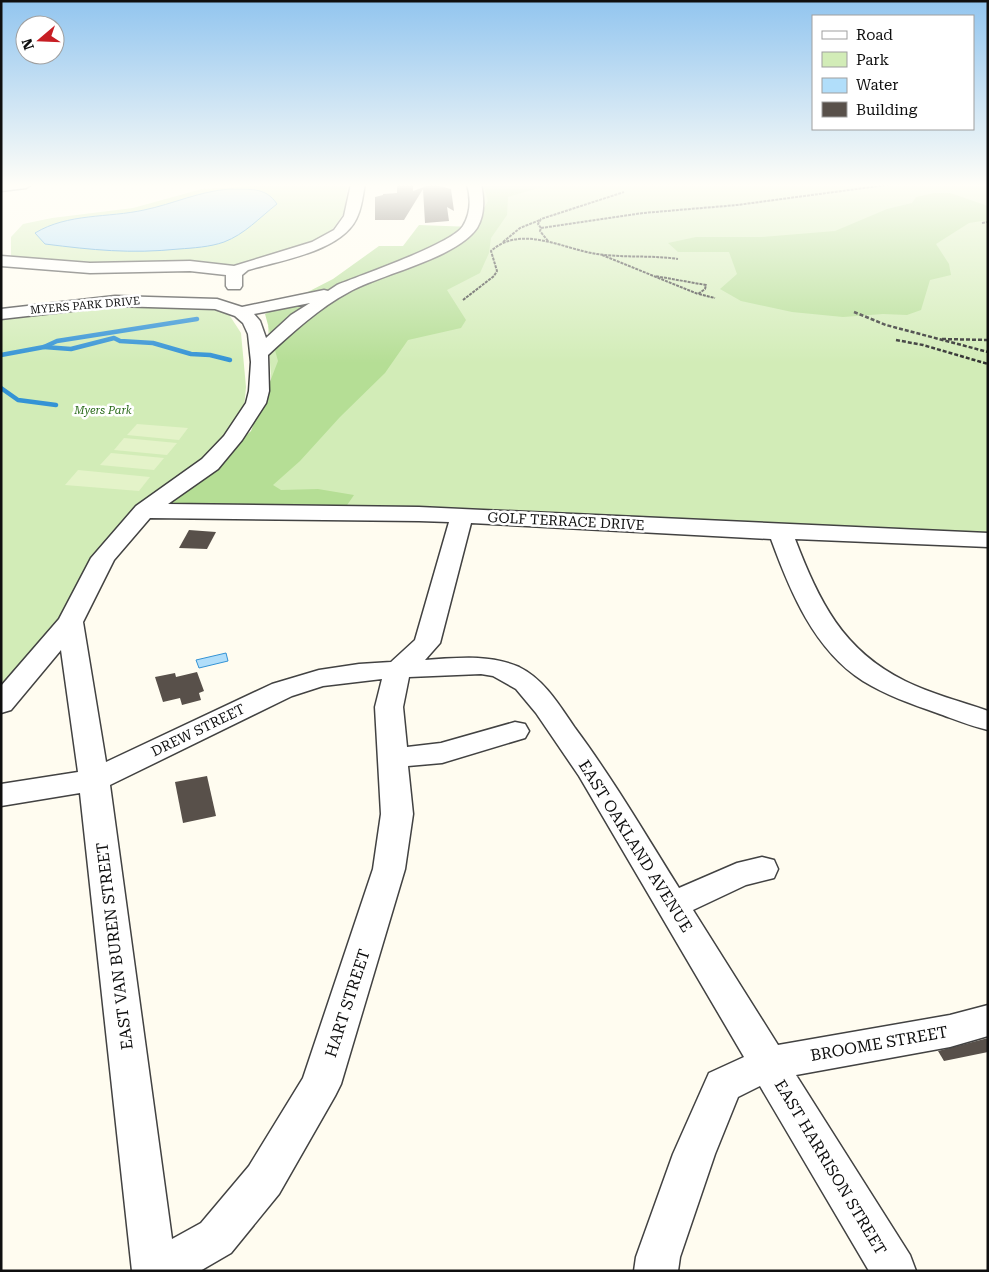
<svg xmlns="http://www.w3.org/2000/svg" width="989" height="1272" viewBox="0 0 989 1272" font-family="'Roboto Serif',serif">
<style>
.green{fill:#d2ecb7}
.forest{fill:#b5de95}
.pitch{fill:#e4f3c9}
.water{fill:#b1defa;stroke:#3493d5}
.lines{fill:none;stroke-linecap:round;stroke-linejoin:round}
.stream{stroke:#3493d5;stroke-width:4.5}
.building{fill:#58504a}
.minor-casing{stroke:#424242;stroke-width:3}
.path-far1{stroke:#313131;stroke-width:2;stroke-dasharray:3 1;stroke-linecap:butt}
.path{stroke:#313131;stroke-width:2.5;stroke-dasharray:4 2;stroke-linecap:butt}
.minor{fill:#fff;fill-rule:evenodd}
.labels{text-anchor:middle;stroke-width:5;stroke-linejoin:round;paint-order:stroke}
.far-street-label{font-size:11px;fill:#0f0f0f;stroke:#fff}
.far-park-label{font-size:11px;font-style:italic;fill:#2a6b1a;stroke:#fff}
.street-label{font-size:14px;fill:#0f0f0f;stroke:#fff}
.near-street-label{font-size:16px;fill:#0f0f0f;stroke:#fff}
</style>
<rect width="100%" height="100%" fill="#fffcf0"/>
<g class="green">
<path d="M291 184H348L344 213 330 233 316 241 292 249 229 266H105L11 258V237L23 224 52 218 133 208 202 189Z"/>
<path d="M482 184H988V534L171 507 253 436 271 380 268 326 352 295 476 229 485 206Z"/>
<path d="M162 304 207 307 228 313 241 333 246 387 244 408 228 432 197 468 151 501 61 623 1 687V318L81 308Z"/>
</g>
<g class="forest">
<path d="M483 184H552L508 197 507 215 491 238 489 253 480 273 447 290 466 320 461 328 408 340 385 373 340 417 300 461 273 485 281 490 318 489 354 495 343 511 161 507 197 481 251 431 278 361 265 314 333 279 379 246H403L419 225 473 227 488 201Z"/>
<path d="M934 193H950L988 206V220L969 223 936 244 949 264 951 275 930 280 921 310 907 315 883 314 843 317 792 312 741 301 720 289 737 274 729 252H678L668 243 696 237H762L835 231 887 209 912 203 916 197Z"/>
</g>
<g class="pitch">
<path d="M137 424 188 428 179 440 127 435Z"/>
<path d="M124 438 177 443 167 455 114 450Z"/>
<path d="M111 453 164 458 154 470 100 465Z"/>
<path d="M78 470 150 477 139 491 65 485Z"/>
</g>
<g class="water">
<path d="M230 189C249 190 265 186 277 204 259 218 245 234 224 242 210 247 193 248 179 249 130 254 93 250 45 244L35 233C68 213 108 218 144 210 173 204 200 191 230 189Z"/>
<path d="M226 653 228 661 199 668 196 660Z"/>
</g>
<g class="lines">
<g class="stream">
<path d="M44 347 71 349 114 338 120 341 153 343 191 354 210 355 230 360"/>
<path d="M1 355 44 347 57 341 197 319"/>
<path d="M1 388 18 400 56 405"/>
</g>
</g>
<g class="building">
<path d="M397 184H413V191L432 184 451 189 454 211 447 207 449 221 425 223 423 189 404 220H375V197L383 195V194L397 193Z"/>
<path d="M189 530 216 532 207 549 179 548Z"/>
<path d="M197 672 204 691 199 693 201 700 182 705 180 698 163 702 155 677 175 673 176 677Z"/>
<path d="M207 776 216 816 183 823 175 782Z"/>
<path d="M988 1038V1052L944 1061 938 1051Z"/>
</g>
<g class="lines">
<g class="minor-casing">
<g id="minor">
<path d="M1 184H32L26 188 1 191Z"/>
<path d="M351 184H365C363 194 362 206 358 215 345 251 281 260 248 270L242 275V286L240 289H228L226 286V275L190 271 90 273 1 266V256L90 263 190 261 234 266 312 242 334 230 344 216Z"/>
<path d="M467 184H481C484 198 485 215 477 228 457 258 381 274 349 292 319 308 293 332 268 355L269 391 266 403 242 440 218 469 168 504 419 507 988 533V547L795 539C819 601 842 650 905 681 931 694 960 701 988 711V730C970 726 954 719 937 713 911 704 886 695 863 681 814 650 790 591 771 539L471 523 440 643 425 660C456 658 489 654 519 667 544 679 560 706 575 728 613 779 645 834 679 888L737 863 762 857 774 860 778 869 774 878 746 885 693 910 778 1045 950 1015 988 1005V1036L950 1047 796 1075 910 1255 916 1271H869L760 1086 738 1097 715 1154 680 1257 678 1271H634L636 1257 673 1154 709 1073 744 1057 579 776 536 713 516 689 493 676 481 674 409 677 403 707 407 747 441 743 515 722 525 724 529 731 525 738 442 763 408 766 413 814 405 869 341 1084 335 1096 279 1194 231 1253 200 1271H132L80 793 1 806V784L78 772 61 650 11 710 1 713V686L59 619 91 558 136 506 202 459 224 436 246 403 249 391 251 362 248 334 243 323 235 316 215 309 115 306 1 319V309L115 296 217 299 242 307 324 290 328 291 337 285C361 275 452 244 463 226 471 213 471 198 467 184ZM310 303 291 315 266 338 260 321 254 314ZM150 518 419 521 449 522 415 640 391 662 359 664 319 670 272 684 106 762 83 622 114 560ZM382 679 375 707 381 814 373 869 303 1078 249 1166 201 1223 172 1239 110 785 292 696 323 686Z"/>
</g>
</g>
<g class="path-far1">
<path d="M982 223 988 222"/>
<path d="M541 228 538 224 541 219 624 192"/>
<path d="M548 241 540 231 541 228 643 213 737 205 894 184"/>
<path d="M503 242 520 228 540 220"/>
<path d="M602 255 698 294 705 289 706 285 655 276"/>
<path d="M699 294 715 298"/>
<path d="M463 300 494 276 497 271 491 251C521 224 563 249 597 254 624 258 651 255 678 259"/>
</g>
<g class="path">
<path d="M854 312 886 325 988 352"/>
<path d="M942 339 988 340"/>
<path d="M896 340 923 345 988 364"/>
</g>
<use href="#minor" class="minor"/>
</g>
<linearGradient id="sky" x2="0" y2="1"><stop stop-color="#92c5ef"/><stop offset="0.51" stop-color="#fffef8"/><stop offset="1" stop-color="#fffef8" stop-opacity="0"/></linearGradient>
<rect width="989" height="363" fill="url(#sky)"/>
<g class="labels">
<g class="far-street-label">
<text transform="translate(85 305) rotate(-5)" y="4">MYERS PARK DRIVE</text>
</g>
<g class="far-park-label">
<text x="103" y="414">Myers Park</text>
</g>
<g class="street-label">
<text transform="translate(566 521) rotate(3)" y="5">GOLF TERRACE DRIVE</text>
<text transform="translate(198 730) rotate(-26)" y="5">DREW STREET</text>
</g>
<g class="near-street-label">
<text transform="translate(636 846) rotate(58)" y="6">EAST OAKLAND AVENUE</text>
<text transform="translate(114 946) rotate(-97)" y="6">EAST VAN BUREN STREET</text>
<text transform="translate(347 1003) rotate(-72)" y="6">HART STREET</text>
<text transform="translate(879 1043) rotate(-10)" y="6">BROOME STREET</text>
<text transform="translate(831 1167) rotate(59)" y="6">EAST HARRISON STREET</text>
</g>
</g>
<rect width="989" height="1272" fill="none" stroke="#0f0f0f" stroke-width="5"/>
<rect x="812" y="15" width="162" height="115" fill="#ffffff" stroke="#9f9f9f"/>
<rect x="822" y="31" width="25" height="8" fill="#ffffff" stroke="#9f9f9f"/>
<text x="856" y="40" font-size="15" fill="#0f0f0f">Road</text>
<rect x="822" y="52" width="25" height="15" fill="#d2ecb7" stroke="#9f9f9f"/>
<text x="856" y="65" font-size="15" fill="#0f0f0f">Park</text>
<rect x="822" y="78" width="25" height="15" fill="#b1defa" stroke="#9f9f9f"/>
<text x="856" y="90" font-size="15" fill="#0f0f0f">Water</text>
<rect x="822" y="102" width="25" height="15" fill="#58504a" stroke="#9f9f9f"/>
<text x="856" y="115" font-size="15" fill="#0f0f0f">Building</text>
<g transform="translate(40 40) rotate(251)"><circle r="24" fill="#ffffff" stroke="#9f9f9f"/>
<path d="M0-4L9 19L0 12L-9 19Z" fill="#c71e24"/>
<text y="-8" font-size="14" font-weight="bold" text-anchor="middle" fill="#0f0f0f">N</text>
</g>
</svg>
